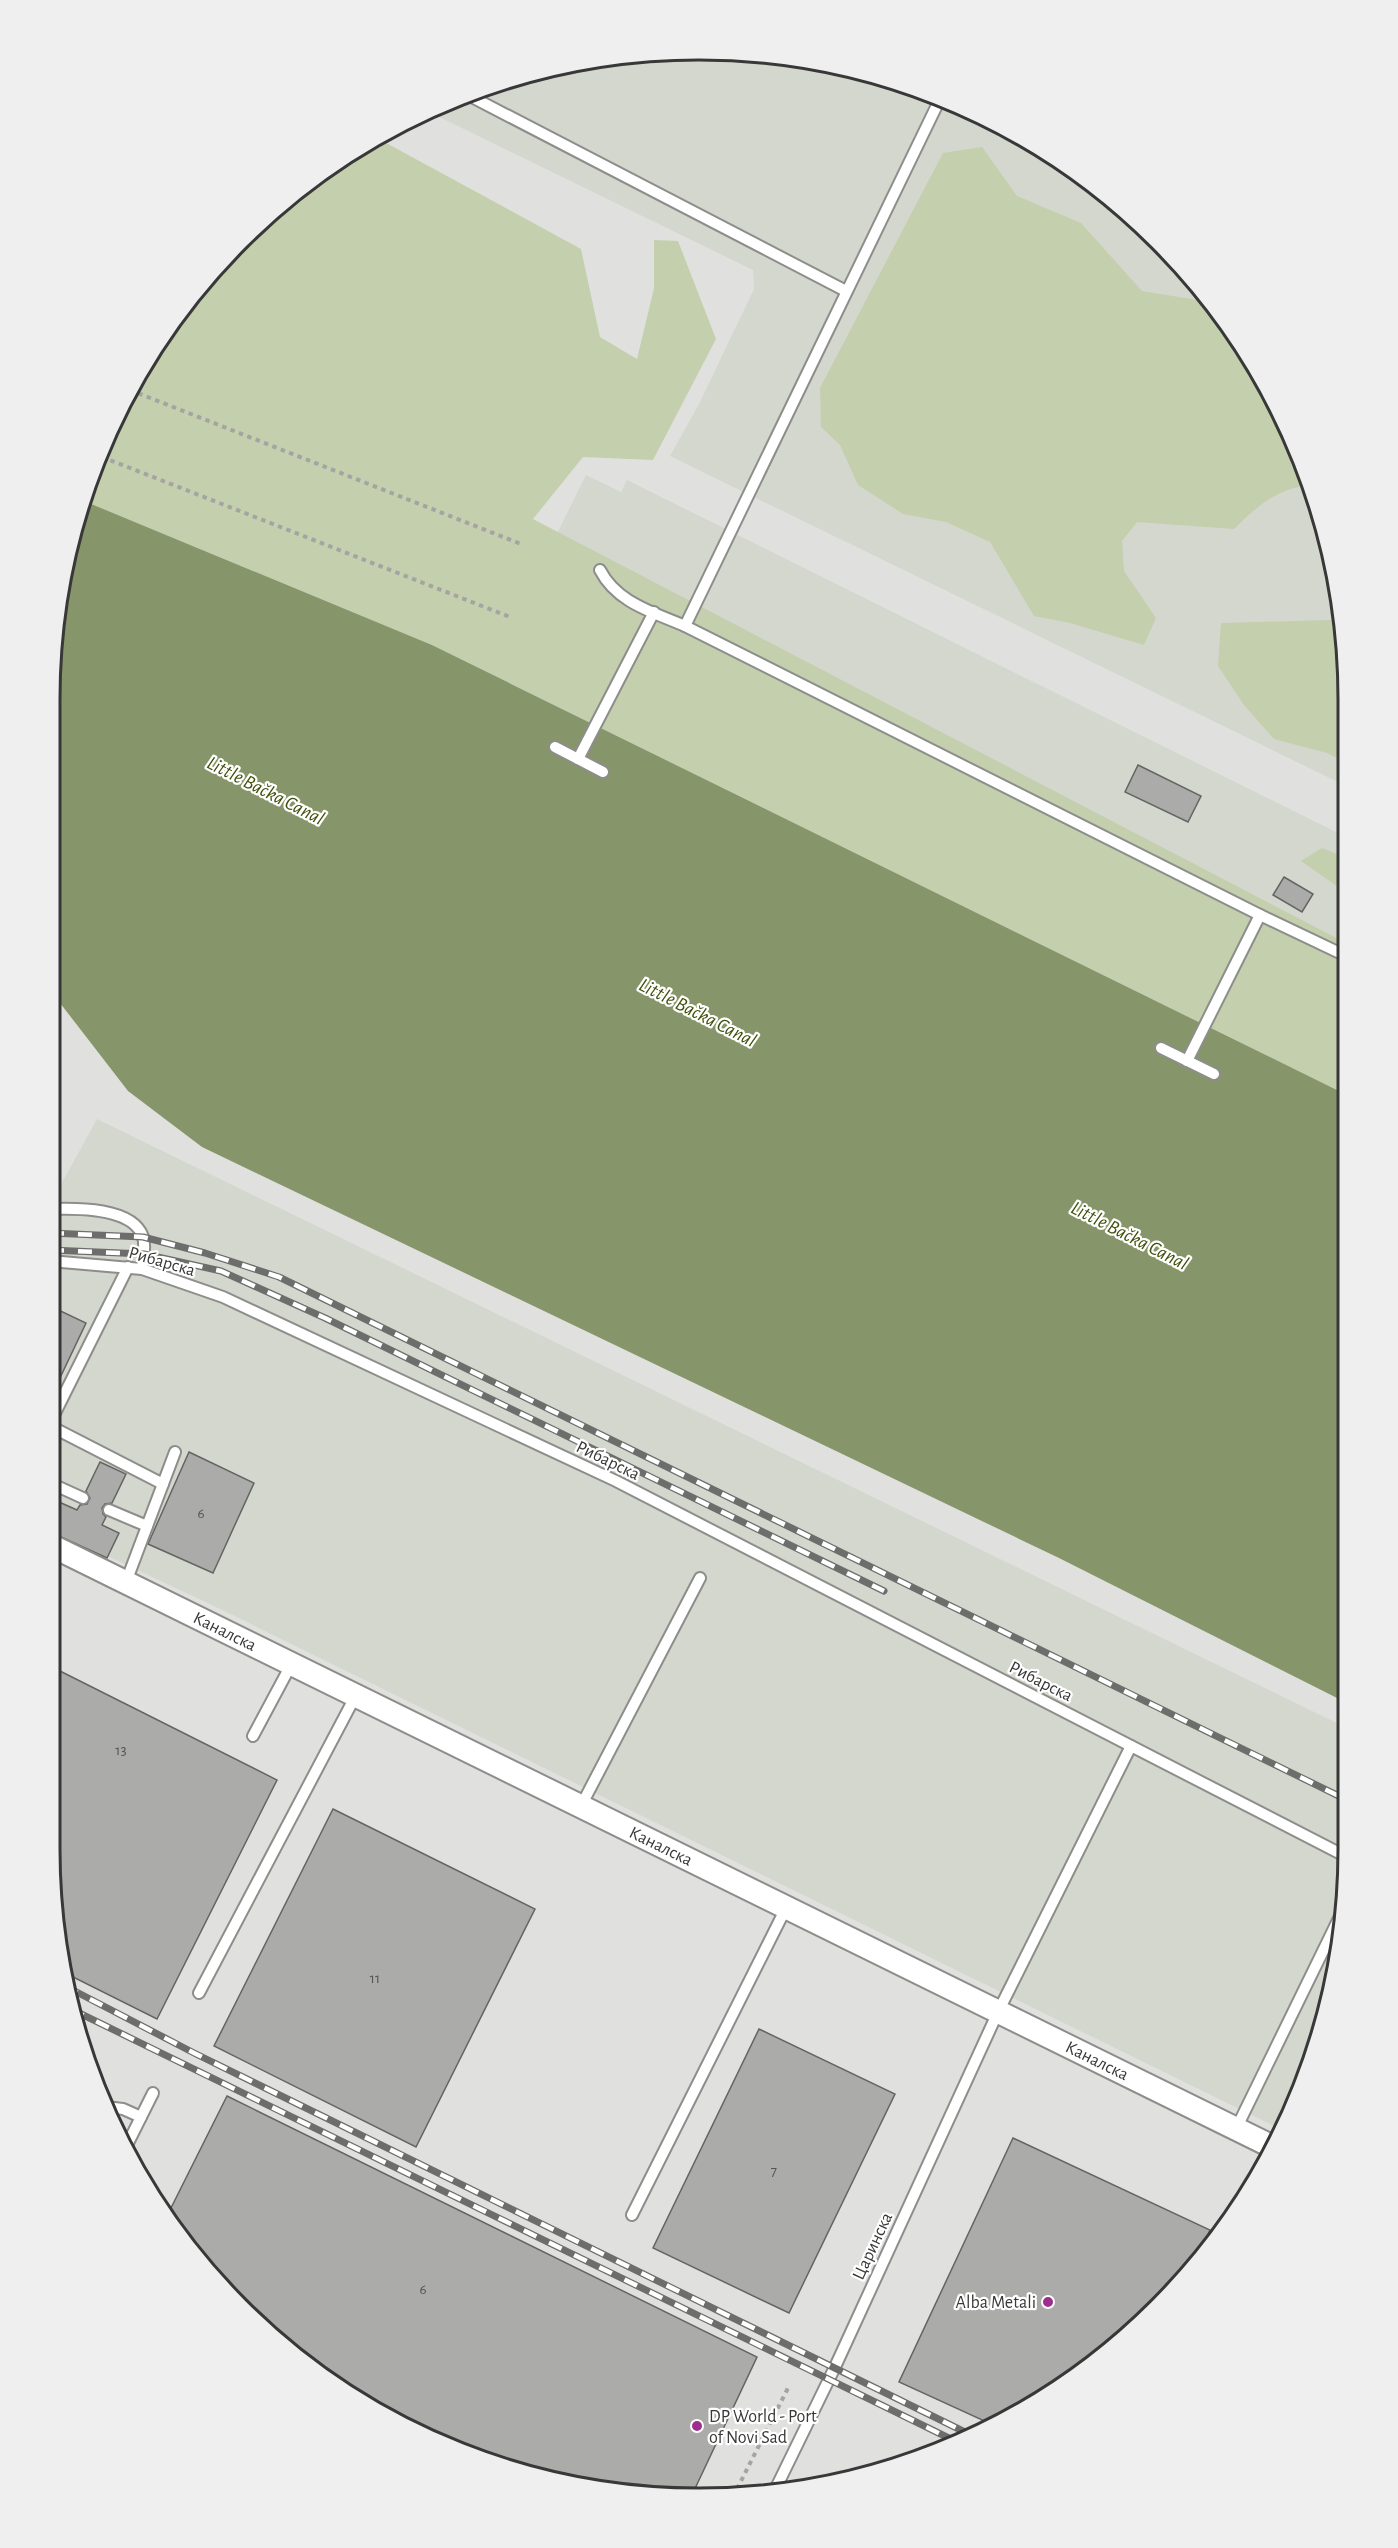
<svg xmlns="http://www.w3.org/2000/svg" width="1398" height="2548" viewBox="0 0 1398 2548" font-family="'Alegreya Sans',sans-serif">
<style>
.built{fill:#d4d7cd}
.green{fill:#c4cfad}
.water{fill:#87956a}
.building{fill:#abaca9;stroke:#646562;stroke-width:1.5}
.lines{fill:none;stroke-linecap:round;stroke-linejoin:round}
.lane-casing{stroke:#8d8e8b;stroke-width:14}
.street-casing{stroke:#8d8e8b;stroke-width:26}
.path{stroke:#a4a5a2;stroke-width:4;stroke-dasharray:4.5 4.5;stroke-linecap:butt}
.lane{stroke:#fff;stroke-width:10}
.street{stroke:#fff;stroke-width:22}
.rail-casing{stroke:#6d6e6c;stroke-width:7}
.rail{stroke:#fff;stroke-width:4.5;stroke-dasharray:14;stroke-linecap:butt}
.poi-dot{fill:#9b2e8f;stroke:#fff;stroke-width:2}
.labels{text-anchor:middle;stroke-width:4.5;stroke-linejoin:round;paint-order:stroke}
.number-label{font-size:15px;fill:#545554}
.street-label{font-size:18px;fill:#373837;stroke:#fff}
.poi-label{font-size:18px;fill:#373837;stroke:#fff;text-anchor:end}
.water-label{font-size:20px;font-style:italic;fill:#41510c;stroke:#fff}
.rim{fill:none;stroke:#373837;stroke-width:3}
</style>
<rect width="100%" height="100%" fill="#e0e1de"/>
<g class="built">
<path d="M656 51 783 55 907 84 1023 136 1127 211 1239 338 1314 490 1343 615 1344 785 670 456 700 402 754 289 753 270 427 111 531 72Z"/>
<path d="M586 475 621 492 627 480 1344 836V957L533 582Z"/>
<path d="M97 1119 1347 1728V1891L1326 2017 1280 2129 216 1607 50 1529V1188H59Z"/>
</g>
<g class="green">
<path d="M377 138 581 249 600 337 637 359 654 288V240L678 241 716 339 653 460 583 457 533 519 1344 942 1345 1094 432 645 84 501 136 375 210 271 303 184Z"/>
<path d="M982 147 1017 196 1081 223 1142 291 1203 301 1206 300 1239 338 1312 486C1281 485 1255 508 1234 529L1137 522 1122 541 1124 571 1156 618 1144 645 1070 623 1034 616 990 542 946 522 903 514 858 485 840 445 821 427 820 388 943 153Z"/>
<path d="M1341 606 1343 615V761L1327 753 1274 739 1244 705 1218 666 1221 623 1331 620Z"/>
<path d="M1322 848 1344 857V891L1301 861Z"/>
</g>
<path class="water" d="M84 501 432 645 1345 1094 1347 1703 1059 1558 202 1147 128 1091 50 990 51 657 72 531Z"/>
<g class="building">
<path d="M1138 765 1201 796 1188 822 1125 792Z"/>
<path d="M1284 877 1313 894 1302 912 1273 895Z"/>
<path d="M50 1306 86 1323 50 1399Z"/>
<path d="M189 1452 254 1483 213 1573 148 1544Z"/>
<path d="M100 1462 126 1474 112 1503 105 1504 102 1508 103 1514 106 1517 102 1525 119 1533 107 1558 50 1532V1498L77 1510 80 1505 87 1504 90 1498 86 1491Z"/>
<path d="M50 1666 277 1780 157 2019 61 1971 50 1849Z"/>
<path d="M333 1809 535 1909 416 2147 214 2046Z"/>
<path d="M759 2029 895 2094 789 2313 653 2248Z"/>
<path d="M227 2096 757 2357 691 2497H656L531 2476 450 2449 338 2389 270 2337 184 2245 166 2218Z"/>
<path d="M1013 2138 1210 2230 1193 2267 1128 2337 1060 2389 993 2425 899 2382Z"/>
</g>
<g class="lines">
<g class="lane-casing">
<g id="lane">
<path d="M468 95 846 291"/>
<path d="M600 570C617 603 653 612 685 626L1260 915 1344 955"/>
<path d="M685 626 940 99"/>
<path d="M555 747 603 772"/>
<path d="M578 759 654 612"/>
<path d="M1161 1048 1214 1074"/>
<path d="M1187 1061 1260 915"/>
<path d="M50 1209C76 1208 133 1207 143 1237 146 1246 143 1260 142 1269"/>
<path d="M50 1261 142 1269 223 1297 616 1481 1131 1746"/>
<path d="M50 1423 128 1267"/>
<path d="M50 1426 163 1484"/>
<path d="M50 1483 83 1498"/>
<path d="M109 1510 147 1526"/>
<path d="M126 1582 175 1452"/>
<path d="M253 1736 292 1663"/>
<path d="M581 1806 700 1578"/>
<path d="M199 1993 356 1695"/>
<path d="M106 2107 123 2109 141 2117"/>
<path d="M1236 2129 1344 1908"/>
<path d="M125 2149 153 2093"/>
<path d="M632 2215 786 1908"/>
<path d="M774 2492 835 2367 998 2012 1131 1746 1347 1857"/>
</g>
</g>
<g class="street-casing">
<g id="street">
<path id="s1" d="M50 1545 1273 2147"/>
</g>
</g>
<g class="path">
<path d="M130 390 521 544"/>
<path d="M102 457 510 617"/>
<path d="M733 2497 789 2386"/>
</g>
<use href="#lane" class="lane"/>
<use href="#street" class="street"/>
<g class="rail-casing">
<g id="rail">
<path d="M50 1233 143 1237 205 1253 279 1277 1347 1800"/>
<path d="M50 1250 144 1254 221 1271 325 1318 884 1591"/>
<path d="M65 1986 194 2053 973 2436"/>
<path d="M71 2009 959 2443"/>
</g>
</g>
<use href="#rail" class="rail"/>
</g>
<g class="poi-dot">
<circle cx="1048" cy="2302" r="6"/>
<circle cx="697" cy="2426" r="6"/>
</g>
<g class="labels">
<g class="number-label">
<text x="201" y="1518">6</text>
<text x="121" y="1755">13</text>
<text x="375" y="1983">11</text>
<text x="774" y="2176">7</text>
<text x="423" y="2294">6</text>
</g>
<g class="street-label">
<text transform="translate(162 1261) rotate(16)" y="6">Рибарска</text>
<text transform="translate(608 1460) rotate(26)" y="6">Рибарска</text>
<text dy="6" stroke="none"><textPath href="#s1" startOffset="195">Каналска</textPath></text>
<text transform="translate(1041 1681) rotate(27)" y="6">Рибарска</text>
<text dy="6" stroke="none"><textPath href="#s1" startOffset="681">Каналска</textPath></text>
<text dy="6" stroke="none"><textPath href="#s1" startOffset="1167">Каналска</textPath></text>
<text transform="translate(872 2246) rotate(-65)" y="6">Царинска</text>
</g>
<g class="poi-label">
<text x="1036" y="2308">Alba Metali</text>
<text x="709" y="2422" text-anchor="start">DP World - Port<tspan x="709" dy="21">of Novi Sad</tspan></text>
</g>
<g class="water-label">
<text transform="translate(266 790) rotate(27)" y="7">Little Bačka Canal</text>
<text transform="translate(698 1012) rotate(27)" y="7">Little Bačka Canal</text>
<text transform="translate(1130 1235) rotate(27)" y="7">Little Bačka Canal</text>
</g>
</g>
<path d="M0 0H1398V2548H0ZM699 60H699A639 639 0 0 1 1338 699V1849A639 639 0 0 1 699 2488H699A639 639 0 0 1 60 1849V699A639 639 0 0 1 699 60Z" fill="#efefef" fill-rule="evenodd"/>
<path class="rim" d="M699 60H699A639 639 0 0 1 1338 699V1849A639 639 0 0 1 699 2488H699A639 639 0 0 1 60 1849V699A639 639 0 0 1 699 60Z"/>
</svg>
